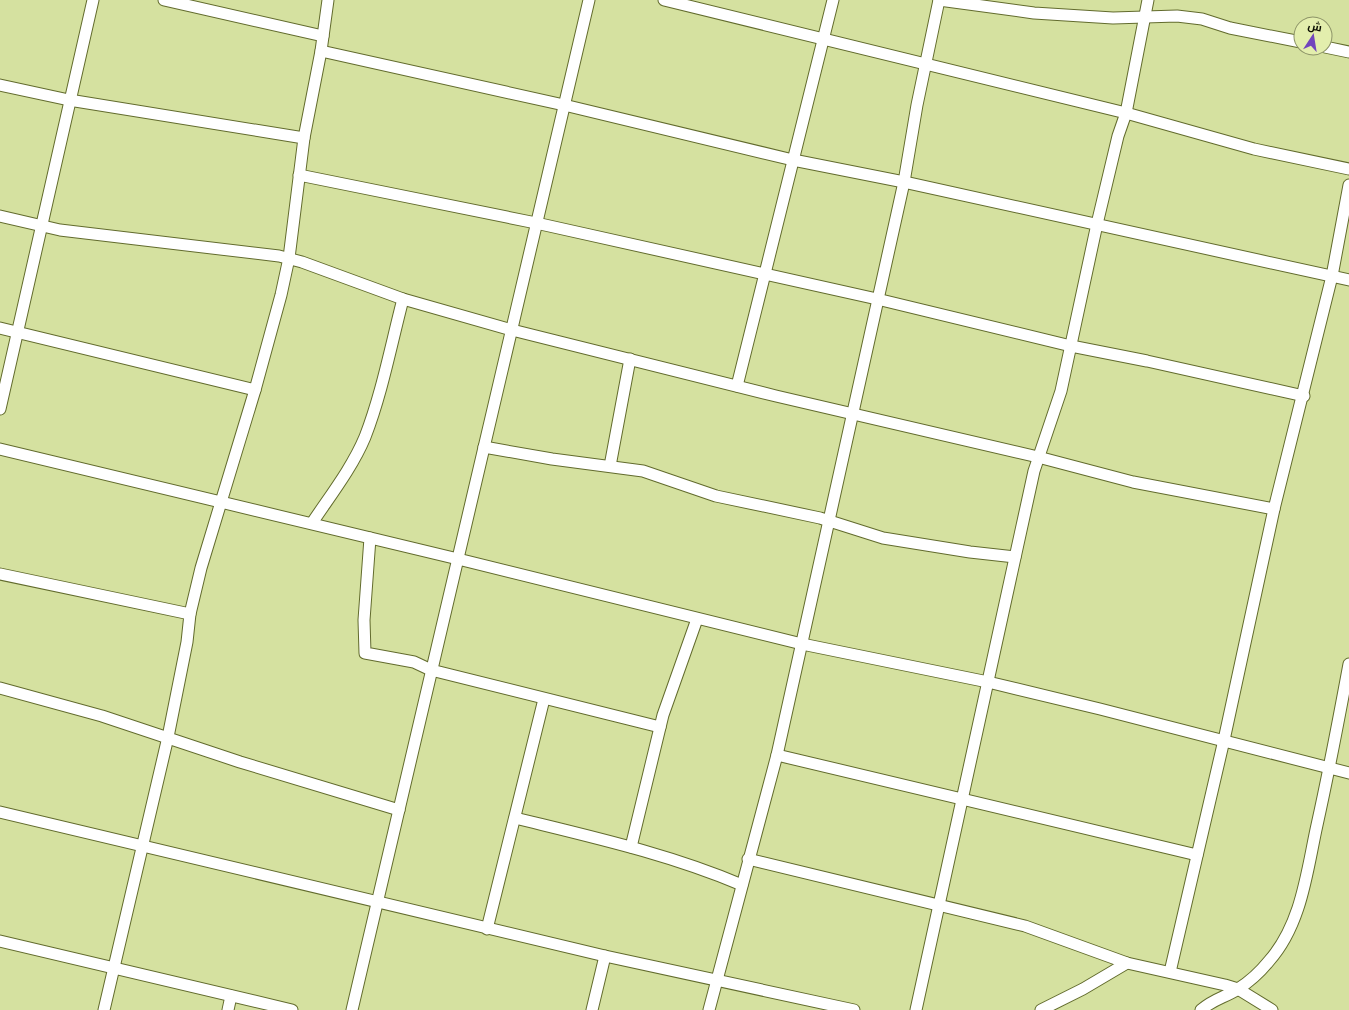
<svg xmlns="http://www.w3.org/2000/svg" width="1349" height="1010" viewBox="0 0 1349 1010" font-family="'Archivo Narrow',Cairo,sans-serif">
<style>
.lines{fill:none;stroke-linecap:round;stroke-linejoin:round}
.street-casing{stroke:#626b2d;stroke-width:13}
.street{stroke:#fff;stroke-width:11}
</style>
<rect width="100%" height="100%" fill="#d5e1a0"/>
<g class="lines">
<g class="street-casing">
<g id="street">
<path d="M164 0 323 36"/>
<path d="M664 0 1126 113 1254 149 1349 169"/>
<path d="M939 0 1034 13 1113 18 1177 16 1202 19 1230 28 1301 42"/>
<path d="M1325 47 1349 52"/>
<path d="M321 51 564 105 793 160 904 182 1349 280"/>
<path d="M0 85 69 100 304 138"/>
<path d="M299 175 536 223 877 299 1071 346 1147 361 1304 396"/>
<path d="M0 216 60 230 279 256 302 262 403 299 512 330 776 396 1038 457 1133 482 1274 509"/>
<path d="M0 328 255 390"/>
<path d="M737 386 833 0"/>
<path d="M0 409 93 0"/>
<path d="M484 447 552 459 643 471 716 496 820 518 883 538 970 552 1015 557"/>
<path d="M0 449 458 559 802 644 988 682 1100 709 1349 773"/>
<path d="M610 466 630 359"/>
<path d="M312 523C330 496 352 468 365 437 382 393 391 345 403 299"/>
<path d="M370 538 364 620 365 653 414 662 431 670 660 727"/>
<path d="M0 574 190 614"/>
<path d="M0 688 102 716 240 762 399 810"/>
<path d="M777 755 1197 855"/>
<path d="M0 812 605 956 854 1010"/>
<path d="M515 818C592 837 669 854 742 885"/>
<path d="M631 847 663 715 697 619"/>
<path d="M748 859 1025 926 1127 963 1225 985 1238 989 1272 1010"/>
<path d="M487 929 544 699"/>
<path d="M0 941 292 1010"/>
<path d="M1170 972 1224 740 1274 509 1332 276 1349 185"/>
<path d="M104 1010 168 737 187 642 190 614 201 568 255 390 281 295 289 258 304 138 321 51 328 0"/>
<path d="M228 1010 231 996"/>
<path d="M352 1010 589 0"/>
<path d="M592 1010 605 956"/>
<path d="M709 1010 777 755 904 182 917 105 939 0"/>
<path d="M916 1010 1034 471 1061 391 1097 224 1118 136 1126 113 1148 0"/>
<path d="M1041 1010 1083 989 1127 963"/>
<path d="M1201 1010C1215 998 1224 998 1238 989 1249 982 1261 971 1269 961 1302 924 1307 870 1317 825 1329 771 1339 718 1349 664"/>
</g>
</g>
<use href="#street" class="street"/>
</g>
<g transform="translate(1313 36) rotate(12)"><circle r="19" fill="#e3eead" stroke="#8d9468"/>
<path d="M0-3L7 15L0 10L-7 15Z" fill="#7145bd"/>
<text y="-6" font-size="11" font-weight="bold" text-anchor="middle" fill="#0b0e00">ش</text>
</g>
</svg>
